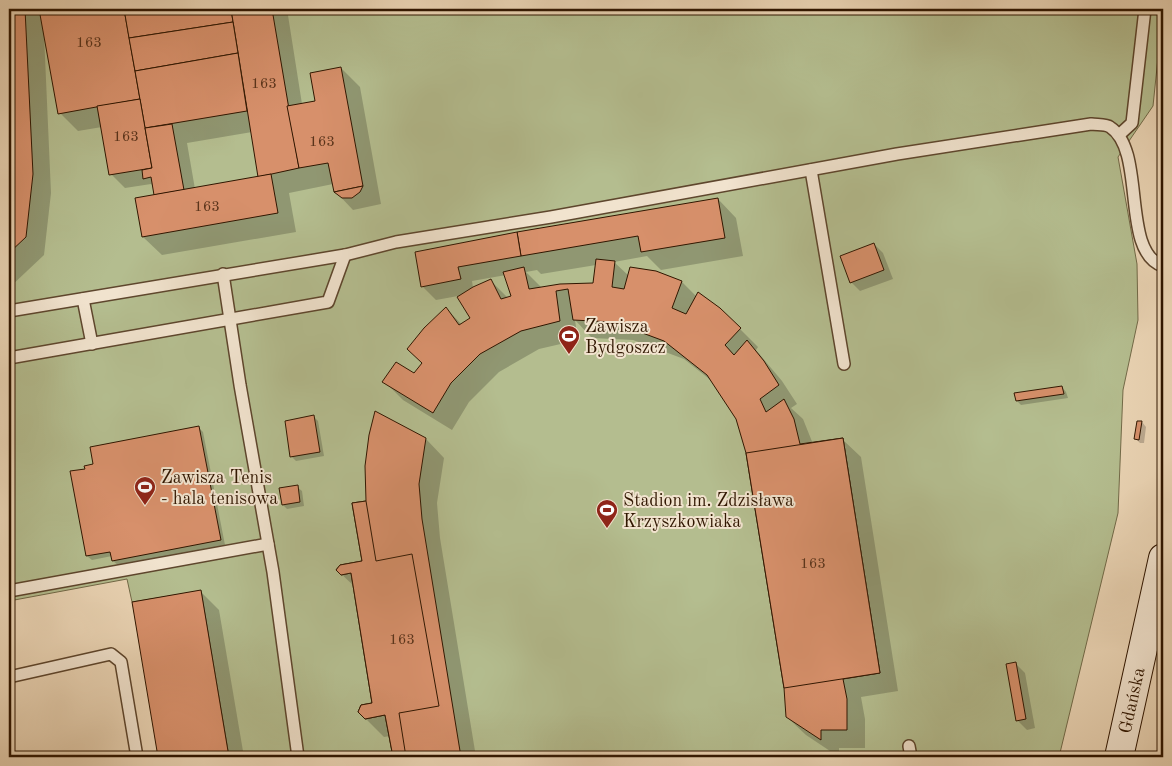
<svg xmlns="http://www.w3.org/2000/svg" width="1172" height="766" viewBox="0 0 1172 766" font-family="'Old Standard TT',serif">
<style>
.green{fill:#b4bd8f;stroke:#726a48}
.shadow{fill:#0003;fill-rule:evenodd}
.building{fill:#d7906b;stroke:#301600}
.lines{fill:none;stroke-linecap:round;stroke-linejoin:round}
.lane-casing{stroke:#5e462d;stroke-width:14}
.secondary-casing{stroke:#301600;stroke-width:30}
.lane{stroke:#f1e3ce;stroke-width:11}
.secondary{stroke:#f1e3ce;stroke-width:28}
.labels{text-anchor:middle;stroke-width:4;stroke-linejoin:round;paint-order:stroke}
.number-label{font-size:15px;fill:#5a341b}
.poi-label{font-size:18px;fill:#301600;stroke:#f1e3ce;text-anchor:start}
.street-label{font-size:18px;fill:#301600;stroke:#f1e3ce}
</style>
<rect width="100%" height="100%" fill="#ead4b4"/>
<filter id="stains"><feTurbulence type="fractalNoise" baseFrequency=".004" numOctaves="4"/><feColorMatrix values="0 0 0 0 .2 0 0 0 0 .09 0 0 0 0 .02 0 0 0 .5 -.17"/></filter>
<radialGradient id="worn" r=".72"><stop offset=".6" stop-color="#630" stop-opacity="0"/><stop offset="1" stop-color="#630" stop-opacity=".3"/></radialGradient>
<path class="green" d="M9 9H1163L1153 106 1118 157 1137 264 1138 320 1123 390 1118 513 1059 757H229L201 591 132 602 127 579 9 601Z"/>
<g class="shadow">
<path d="M9 9H287L302 104 316 102 341 68 360 87 381 204 353 210 335 191 333 184 289 193 296 232 162 255 143 237 156 196 154 187 151 184 125 188 111 174 102 127 78 131 60 113 44 34 51 193 44 255 9 288ZM252 132 260 178 195 189 187 143Z"/>
<path d="M718 199 736 218 743 256 661 270 647 256 614 262 629 276 656 272 682 282 697 297 740 329 758 347 756 350 782 381 797 404 791 408 803 419 813 444 842 439 861 457 898 691 861 697 865 719V748H839V757L806 735 787 717 785 688 748 453 737 419 713 382 684 359 633 340 592 338 575 320 578 340 539 349 499 372 469 402 452 430 403 400 384 381 414 375 423 363 446 308 462 325 472 318 458 296 436 300 422 286 416 253ZM596 265 594 284 542 288 526 272 537 270 541 274ZM506 275 513 297 508 298 490 280 473 288 472 281Z"/>
<path d="M874 244 883 253 893 279 860 291 851 282Z"/>
<path d="M1062 387 1066 392 1068 398 1021 405 1017 401Z"/>
<path d="M314 417 318 421 324 456 296 461 291 456Z"/>
<path d="M1142 422 1146 427 1144 443H1140L1136 439Z"/>
<path d="M199 428 203 432 225 545 118 565 113 561 112 556 92 560 87 556 71 472 86 469Z"/>
<path d="M426 439 444 458 437 503 440 538 476 757H394L390 736 384 737 359 712 373 704 355 587 337 570 364 562 367 502Z"/>
<path d="M297 487 302 491 304 506 287 509 283 505Z"/>
<path d="M201 592 219 610 244 757H159L134 603Z"/>
<path d="M1016 664 1025 673 1035 728 1027 730 1017 720Z"/>
</g>
<g class="building">
<path d="M9 9H25L33 174 26 237 9 253Z"/>
<path d="M39 9H124L140 99 58 114Z"/>
<path d="M124 9H231L233 22 129 38Z"/>
<path d="M231 9H272L299 168 258 177Z"/>
<path d="M233 22 238 53 135 71 129 38Z"/>
<path d="M238 53 247 111 145 128 135 71Z"/>
<path d="M341 67 363 186 334 192 328 163 299 168 287 106 315 101 310 73Z"/>
<path d="M140 99 152 168 109 175 97 106Z"/>
<path d="M172 124 184 190 154 195 151 177 143 179 142 170 152 168 145 128Z"/>
<path d="M271 174 278 213 142 237 135 198Z"/>
<path d="M363 186 360 192 352 198H342L334 192Z"/>
<path d="M718 198 725 238 641 252 638 236 521 256 517 232Z"/>
<path d="M517 232 521 256 458 267 461 279 421 287 415 252Z"/>
<path d="M874 243 884 270 850 283 840 256Z"/>
<path d="M596 259 615 261 612 287 624 289 630 267 656 271 682 281 672 308 686 314 698 292 720 308 741 328 725 345 734 355 747 340 764 361 779 385 760 399 766 412 784 399 794 419 800 444 843 438 880 673 843 679 847 699V730H821V740L786 717 784 688 746 453 736 419 707 375 664 341 613 322 573 320 568 289 556 291 560 321 521 331 480 354 451 383 433 413 382 382 396 362 414 373 422 363 407 349 424 328 446 307 459 325 470 318 457 297 473 287 491 279 501 299 511 296 503 272 524 267 529 289 560 284 593 283Z"/>
<path d="M1062 386 1064 394 1016 401 1014 393Z"/>
<path d="M375 411 426 438 419 484 422 519 461 757H393L385 715 365 719 358 712 361 705 372 703 351 573 341 575 336 570 340 565 362 561 352 503 366 501 365 466 369 435Z"/>
<path d="M314 415 320 452 290 457 285 421Z"/>
<path d="M1137 421H1142L1139 440 1134 439Z"/>
<path d="M199 426 221 540 112 561 110 552 86 556 70 471 85 469 84 466 93 464 90 447Z"/>
<path d="M843 438 880 673 784 688 746 453Z"/>
<path d="M298 485 300 502 282 505 279 488Z"/>
<path d="M366 501 376 561 412 554 439 706 399 713 406 757H393L385 715 365 719 358 712 361 705 372 703 351 573 341 575 336 570 340 565 362 561 352 503Z"/>
<path d="M201 590 229 757H158L132 602Z"/>
<path d="M1016 662 1026 719 1016 721 1006 664Z"/>
</g>
<g class="lines">
<g class="lane-casing">
<g id="lane">
<path d="M1119 135 1132 123 1145 9"/>
<path d="M811 170 844 364"/>
<path d="M223 274 240 385 273 572 298 757"/>
<path d="M83 299 92 344"/>
<path d="M9 311 345 255 396 242 551 217 897 154 1091 124C1097 125 1106 124 1110 127 1147 151 1120 252 1163 266"/>
<path d="M9 358 328 302 345 255"/>
<path d="M9 591 268 544"/>
<path d="M9 677 111 654 121 662 137 757"/>
<path d="M909 746 911 757"/>
</g>
</g>
<g class="secondary-casing">
<g id="secondary">
<path id="s1" d="M1119 757 1163 558"/>
</g>
</g>
<use href="#lane" class="lane"/>
<use href="#secondary" class="secondary"/>
</g>
<defs>
<g id="stadium-pin" transform="scale(1.125)"><path d="M0 17L-7.5 6A9.5 9.5 0 1 1 7.5 6Z" fill="#8f2418" stroke="#f1e3ce"/><path d="M0-5a6.5 5 0 1 0 0 10a6.5 5 0 1 0 0-10ZM-3.5-1.8h7v3.6h-7Z" fill="#fff"/></g>
</defs>
<g fill-rule="evenodd">
<use href="#stadium-pin" x="569" y="336"/>
<use href="#stadium-pin" x="145" y="487"/>
<use href="#stadium-pin" x="607" y="510"/>
</g>
<g class="labels">
<g class="number-label">
<text x="89" y="47">163</text>
<text x="264" y="88">163</text>
<text x="126" y="141">163</text>
<text x="322" y="146">163</text>
<text x="207" y="211">163</text>
<text x="813" y="568">163</text>
<text x="402" y="644">163</text>
</g>
<g class="poi-label">
<text x="585" y="332">Zawisza<tspan x="585" dy="21">Bydgoszcz</tspan></text>
<text x="161" y="483">Zawisza Tenis<tspan x="161" dy="21">- hala tenisowa</tspan></text>
<text x="623" y="506">Stadion im. Zdzisława<tspan x="623" dy="21">Krzyszkowiaka</tspan></text>
</g>
<g class="street-label">
<text dy="6" stroke="none"><textPath href="#s1" startOffset="58">Gdańska</textPath></text>
</g>
</g>
<rect width="1172" height="766" fill="none" stroke="#ead4b4" stroke-width="30"/>
<rect x="10" y="10" width="1152" height="746" fill="none" stroke="#301600" stroke-width="2.5"/>
<rect x="15" y="15" width="1142" height="736" fill="none" stroke="#301600"/>
<rect width="100%" height="100%" filter="url(#stains)"/>
<rect width="100%" height="100%" fill="url(#worn)"/>
</svg>
